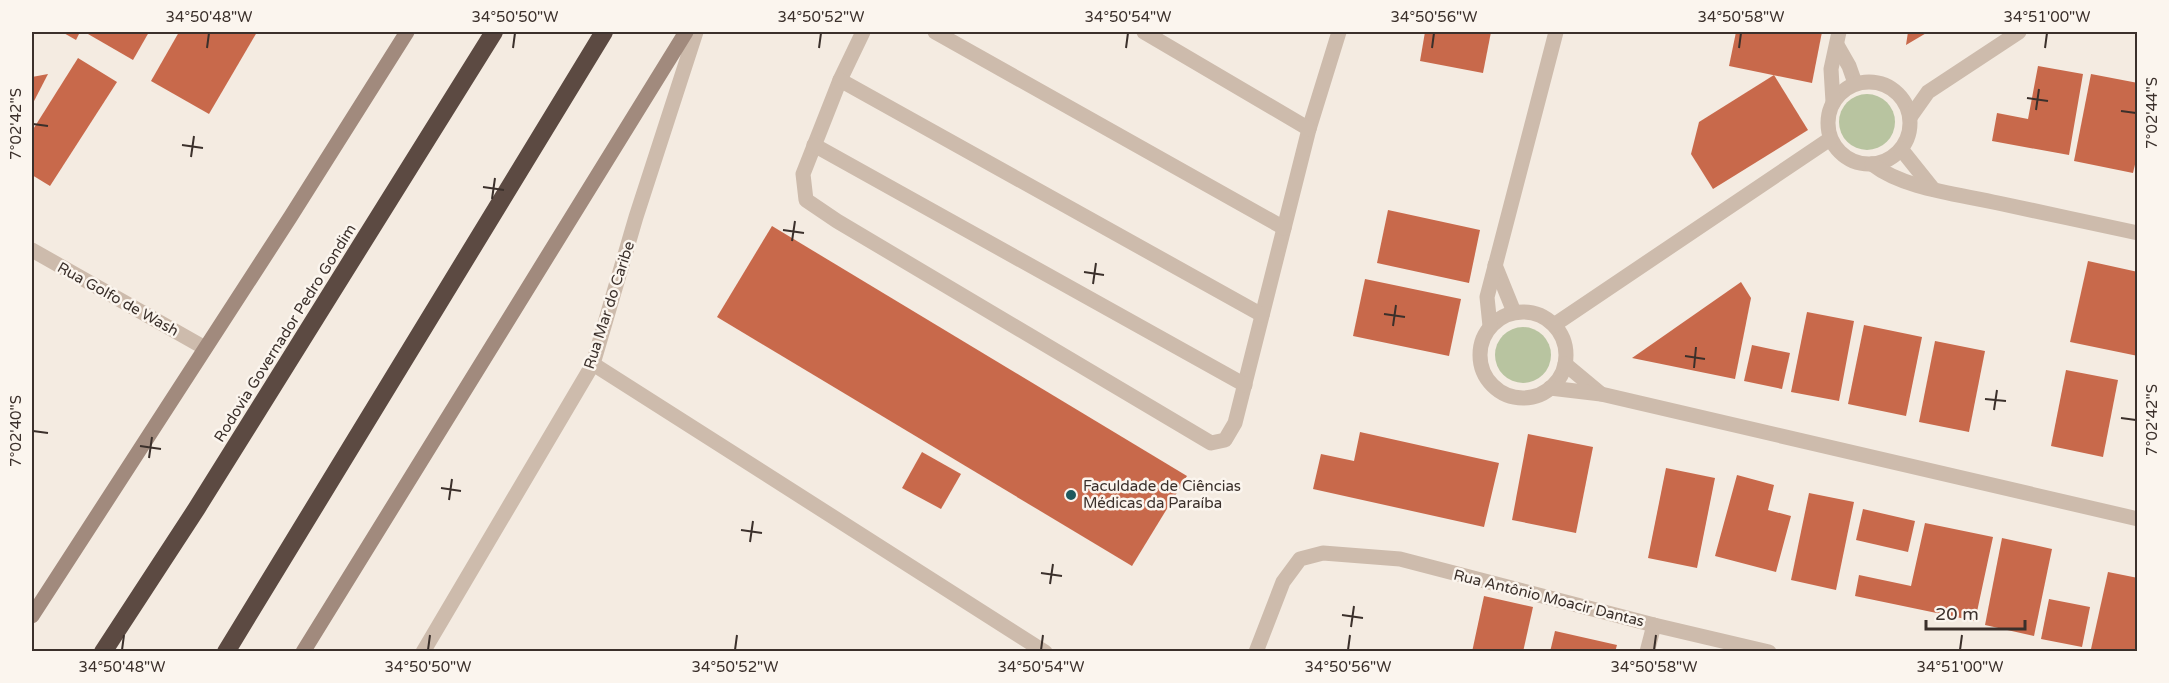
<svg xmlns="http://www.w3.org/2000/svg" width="2169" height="683" viewBox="0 0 2169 683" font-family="'Varela Round',sans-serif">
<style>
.green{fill:#b8c4a0}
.building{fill:#c8694b}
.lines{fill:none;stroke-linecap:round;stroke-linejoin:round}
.lane{stroke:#cdbbac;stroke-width:15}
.street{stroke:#cdbbac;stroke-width:15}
.secondary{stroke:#a18a7d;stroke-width:15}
.highway{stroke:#5c4a42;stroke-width:18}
.ticks{fill:none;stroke:#3b302b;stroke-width:2}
.poi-dot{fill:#1f5a5e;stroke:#fbf5ee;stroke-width:2}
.labels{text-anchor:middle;stroke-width:5;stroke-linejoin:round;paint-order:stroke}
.street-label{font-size:15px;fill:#3b302b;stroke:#fbf5ee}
.poi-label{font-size:15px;fill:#3b302b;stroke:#fbf5ee;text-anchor:start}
.neatline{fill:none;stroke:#3b302b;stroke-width:2}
.ticks-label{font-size:15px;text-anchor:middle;fill:#3b302b}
</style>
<rect width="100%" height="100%" fill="#f4ebe1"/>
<g class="green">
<circle cx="1867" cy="122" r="28"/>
<circle cx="1523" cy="355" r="28"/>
</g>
<g class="building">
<path d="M62 32H80L76 40Z"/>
<path d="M89 32H149L133 60 88 34Z"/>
<path d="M179 32H257L209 114 151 81Z"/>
<path d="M1425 32H1491L1483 73 1420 61Z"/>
<path d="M1736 32H1822L1812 83 1729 66Z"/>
<path d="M1908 32H1928L1906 45Z"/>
<path d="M78 58 117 82 50 186 32 175V131Z"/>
<path d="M2038 66 2083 74 2069 155 1992 141 1997 113 2028 119Z"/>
<path d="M48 74 32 105V77Z"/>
<path d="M2091 74 2138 83V152L2133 173 2074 161Z"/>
<path d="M1774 75 1808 130 1713 189 1691 154 1699 122Z"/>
<path d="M1388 210 1480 230 1469 283 1377 263Z"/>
<path d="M772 226 1187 476 1132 566 717 317Z"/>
<path d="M2088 261 2138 272V356L2070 342Z"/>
<path d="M1365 279 1461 299 1449 356 1353 336Z"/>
<path d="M1741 282 1751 298 1735 379 1632 358Z"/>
<path d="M1807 312 1854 321 1839 401 1791 392Z"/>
<path d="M1864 325 1922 337 1906 416 1848 404Z"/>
<path d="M1935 341 1985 351 1969 432 1919 422Z"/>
<path d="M1752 345 1790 353 1782 389 1744 381Z"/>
<path d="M2066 370 2118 380 2103 457 2051 446Z"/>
<path d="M1360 432 1499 463 1484 527 1313 489 1321 454 1354 461Z"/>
<path d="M1528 434 1593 447 1576 533 1512 520Z"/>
<path d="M922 452 961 474 941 509 902 488Z"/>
<path d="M1666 468 1715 478 1697 568 1648 558Z"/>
<path d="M1737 475 1774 485 1768 510 1791 516 1776 572 1715 556Z"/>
<path d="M1809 493 1854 502 1836 590 1791 580Z"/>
<path d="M1863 509 1915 521 1908 552 1856 540Z"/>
<path d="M1925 523 1993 537 1975 621 1855 596 1859 575 1911 586Z"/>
<path d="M2002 538 2052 549 2034 636 1985 625Z"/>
<path d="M2108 572 2138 578V652H2102L2091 649Z"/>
<path d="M1484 596 1533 607 1523 652H1472Z"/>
<path d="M2049 599 2090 607 2082 647 2041 639Z"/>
<path d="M1555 631 1617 645 1615 652H1550Z"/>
</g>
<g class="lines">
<g class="lane">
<path d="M863 32 840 80 803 174 806 200 837 221 1211 443 1225 440 1235 423 1309 129 1339 32"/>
<path d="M935 32 1284 228"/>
<path d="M1144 32 1309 129"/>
<path d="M840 80 1262 315"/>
<path d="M814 145 1245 385"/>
</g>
<g class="street">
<path d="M1837 45 1849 66 1855 83"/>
<circle cx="1869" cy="123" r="41"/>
<path d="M1833 102 1831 69 1839 32"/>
<path d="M1911 116 1928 92 2019 32"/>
<path d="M1901 149 1933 189"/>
<path d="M1872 164C1904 189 1959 194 1998 203 2045 213 2091 223 2138 233"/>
<path d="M32 250 205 348"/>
<path d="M1495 265 1514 312"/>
<circle cx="1523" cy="355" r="43"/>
<path d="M1554 325 1830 139"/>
<path d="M1490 326 1487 297 1556 32"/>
<path d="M593 364 1045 652"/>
<path d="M1565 364 1601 394"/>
<path d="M1550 388 1601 394 2138 519"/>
<path d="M423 652 593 364 636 217 696 32"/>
<path d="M1256 652 1283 582 1300 559 1323 553 1400 559 1654 625 1769 652"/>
<path d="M1647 652 1654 625"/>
</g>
<g class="secondary">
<path d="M32 616 291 216 407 32"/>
<path d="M303 652 686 32"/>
</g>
<g class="highway">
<path d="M103 652 197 508 494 32"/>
<path d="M226 652 604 32"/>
</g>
</g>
<path class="ticks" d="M207 48 209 33M513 48 515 33M819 48 821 33M1126 48 1128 33M1432 48 1434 33M1739 48 1741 33M2045 48 2047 33M2027 98 2048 101M2036 110 2039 89M2121 111 2136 113M33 124 48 126M182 145 203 148M191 157 194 136M483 187 504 190M492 199 495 178M783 230 804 233M792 241 795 221M1084 272 1104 275M1093 284 1096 263M1384 314 1405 317M1393 326 1396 305M1685 356 1705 359M1694 368 1696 347M1985 399 2006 401M1994 410 1997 390M2121 418 2136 420M33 431 48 433M140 446 161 449M149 458 152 437M441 488 461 491M449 500 452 479M741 530 762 533M750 542 753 521M1041 573 1062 576M1050 584 1053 564M1342 615 1363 618M1351 627 1354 606M122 650 124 635M428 650 430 635M735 650 737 635M1041 650 1043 635M1348 650 1350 635M1654 650 1656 635M1960 650 1962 635"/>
<circle class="poi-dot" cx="1071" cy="495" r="6"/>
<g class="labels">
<g class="street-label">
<text transform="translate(118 299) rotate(29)" y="5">Rua Golfo de Wash</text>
<text transform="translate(609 305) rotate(-72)" y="5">Rua Mar do Caribe</text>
<text transform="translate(285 333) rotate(-58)" y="5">Rodovia Governador Pedro Gondim</text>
<text transform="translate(1549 598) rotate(14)" y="5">Rua Antônio Moacir Dantas</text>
</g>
<g class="poi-label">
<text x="1083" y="491">Faculdade de Ciências<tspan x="1083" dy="17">Médicas da Paraíba</tspan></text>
</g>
</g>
<rect width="2169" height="683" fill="none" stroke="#fbf5ee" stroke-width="66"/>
<path d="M1926 620v9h99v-9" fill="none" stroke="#3b302b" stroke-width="3"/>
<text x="1935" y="620" font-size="18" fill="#3b302b" stroke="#fbf5ee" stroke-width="4.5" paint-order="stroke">20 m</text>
<rect x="33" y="33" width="2103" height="617" class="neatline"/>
<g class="ticks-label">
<text x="209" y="22">34°50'48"W</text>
<text x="515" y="22">34°50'50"W</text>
<text x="821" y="22">34°50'52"W</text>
<text x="1128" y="22">34°50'54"W</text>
<text x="1434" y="22">34°50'56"W</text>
<text x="1741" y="22">34°50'58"W</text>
<text x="2047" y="22">34°51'00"W</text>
<text transform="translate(2152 113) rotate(-90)" y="5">7°02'44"S</text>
<text transform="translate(16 124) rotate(-90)" y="5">7°02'42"S</text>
<text transform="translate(2152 420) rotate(-90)" y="5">7°02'42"S</text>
<text transform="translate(16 431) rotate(-90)" y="5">7°02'40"S</text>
<text x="122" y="672">34°50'48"W</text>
<text x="428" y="672">34°50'50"W</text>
<text x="735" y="672">34°50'52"W</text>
<text x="1041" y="672">34°50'54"W</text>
<text x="1348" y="672">34°50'56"W</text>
<text x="1654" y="672">34°50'58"W</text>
<text x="1960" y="672">34°51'00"W</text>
</g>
</svg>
